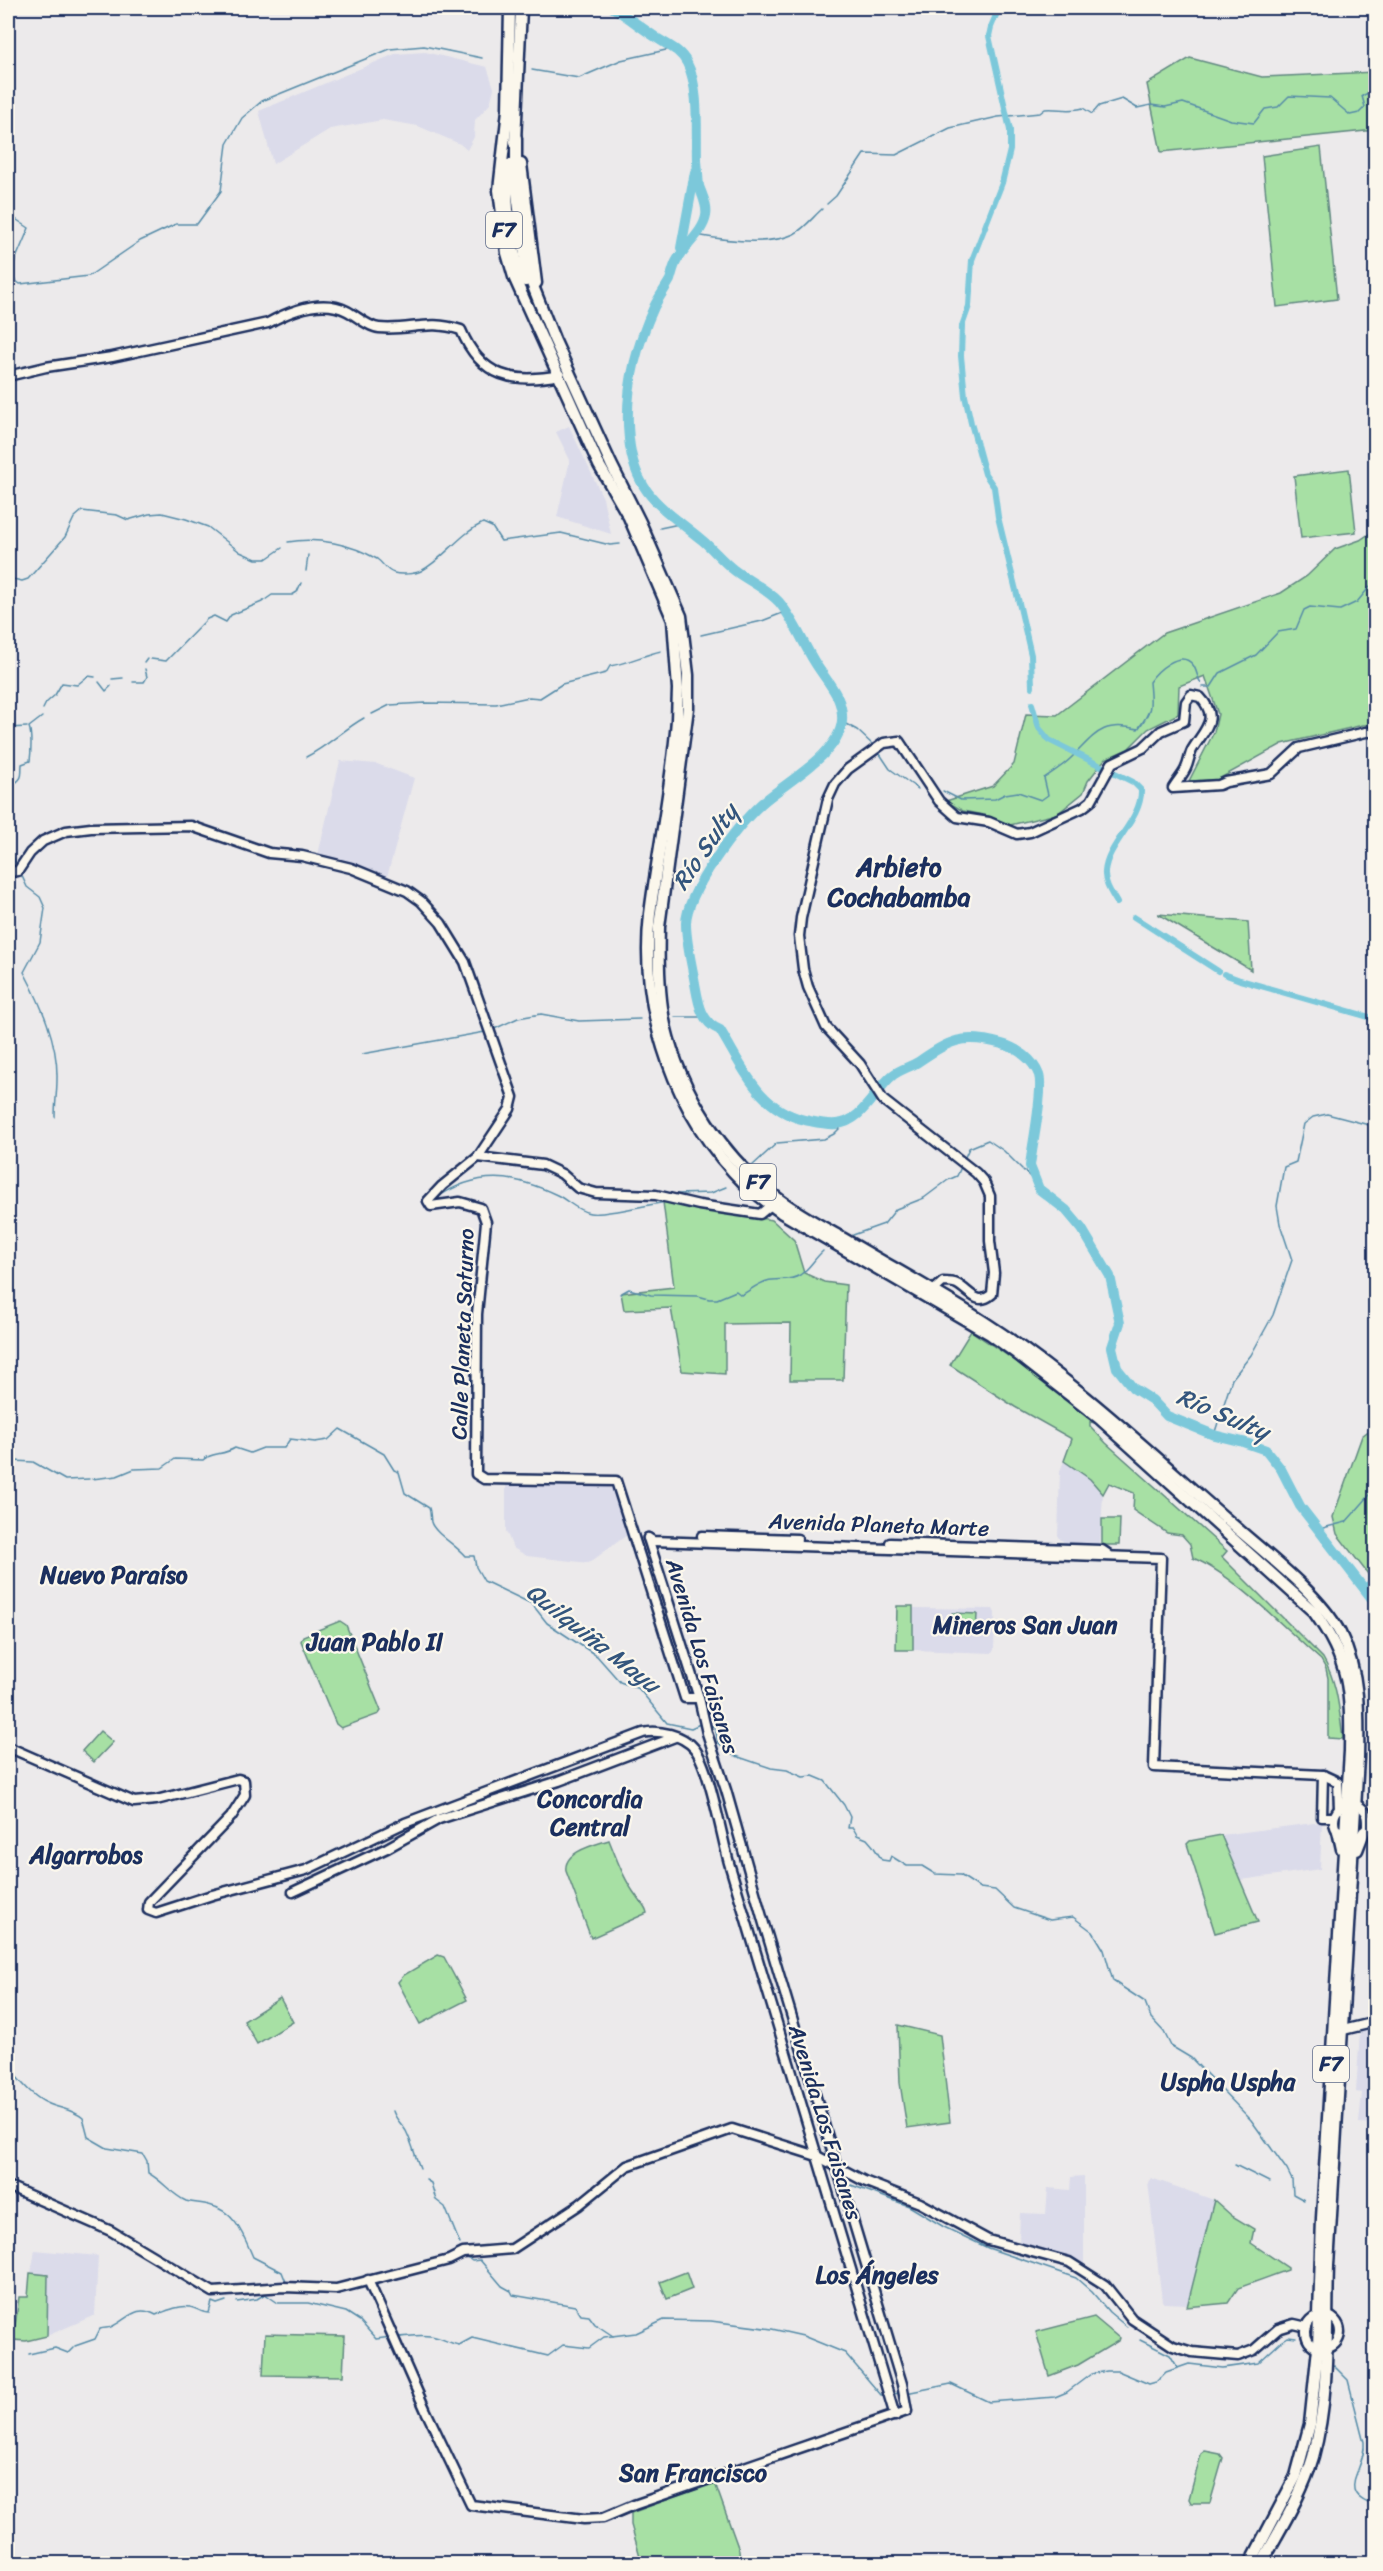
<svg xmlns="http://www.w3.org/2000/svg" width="1383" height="2571" viewBox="0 0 1383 2571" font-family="Sriracha,sans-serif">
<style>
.built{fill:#dbdbea}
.green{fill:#a7e0a4;stroke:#618881;stroke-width:1.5}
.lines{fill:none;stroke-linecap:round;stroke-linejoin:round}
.stream{stroke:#558ba8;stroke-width:1.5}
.canal{stroke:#7cc8da;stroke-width:6}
.river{stroke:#7cc8da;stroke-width:10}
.secondary-casing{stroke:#1b2f5e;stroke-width:13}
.highway-casing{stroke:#1b2f5e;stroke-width:15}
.secondary{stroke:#fbf7ec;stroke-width:8}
.highway{stroke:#fbf7ec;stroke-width:10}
.labels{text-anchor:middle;stroke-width:4.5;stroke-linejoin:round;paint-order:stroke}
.shield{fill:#fbf7ec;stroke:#5e6b89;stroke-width:1.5}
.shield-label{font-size:21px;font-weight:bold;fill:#1b2f5e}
.street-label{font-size:22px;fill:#1b2f5e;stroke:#fbf7ec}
.water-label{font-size:24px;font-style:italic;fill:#33557d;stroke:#fbf7ec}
.neighbourhood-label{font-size:24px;font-weight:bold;fill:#1b2f5e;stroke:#fbf7ec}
.quarter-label{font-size:26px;font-weight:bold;fill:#1b2f5e;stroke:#fbf7ec}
</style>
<rect width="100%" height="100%" fill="#eceaeb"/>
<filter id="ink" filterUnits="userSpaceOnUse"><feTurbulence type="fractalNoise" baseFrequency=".0167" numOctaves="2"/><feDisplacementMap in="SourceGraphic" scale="12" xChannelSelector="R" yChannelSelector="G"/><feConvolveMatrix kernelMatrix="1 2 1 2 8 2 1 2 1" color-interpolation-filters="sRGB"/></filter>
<g filter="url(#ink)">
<g class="built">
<path d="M425 52 487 67 494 88 490 104 475 120 474 137 467 150 460 144 418 126 383 120 330 129 273 164 259 111 395 54Z"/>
<path d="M569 426 603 498 611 534 557 517 570 460 556 432Z"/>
<path d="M340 761 377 764 414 778 387 877 318 855Z"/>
<path d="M1064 1461 1090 1479 1103 1494 1100 1547 1066 1544 1058 1537 1060 1471Z"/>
<path d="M506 1483 606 1485 613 1490 627 1535 589 1563 527 1556 513 1548 506 1531Z"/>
<path d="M913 1608 993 1609 995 1613 994 1650 992 1653 913 1650Z"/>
<path d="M1322 1822 1320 1869 1241 1880 1221 1835Z"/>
<path d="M1375 2027V2124L1359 2123 1362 2093 1356 2092 1360 2031Z"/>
<path d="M1084 2176V2268L1065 2256 1019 2245 1020 2213 1046 2214 1048 2188 1070 2190 1071 2177Z"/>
<path d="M1151 2178 1214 2200 1187 2304 1164 2303 1162 2301 1148 2182Z"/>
<path d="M35 2250 98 2256 95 2315 47 2336 48 2276 31 2273Z"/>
</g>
<g class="green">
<path d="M1190 58 1262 77 1375 72V130L1161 152 1147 84Z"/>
<path d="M1321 147 1337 299 1277 307 1262 156Z"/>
<path d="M1349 469 1356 532 1301 538 1294 476Z"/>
<path d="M1375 530V725H1363L1282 744 1217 780 1189 781 1214 732 1218 714 1205 676 1179 686 1178 714 1148 729 1128 749 1105 759 1088 781 1083 793 1057 814 1010 825 988 816 963 811 946 801 993 786 1014 764 1026 714 1057 715 1164 633 1281 593 1307 576 1335 549 1360 540Z"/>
<path d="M1158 914 1248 922 1251 970Z"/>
<path d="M663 1202 772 1220 794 1240 804 1273 824 1282 846 1285 843 1380H790L791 1323 725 1324V1374L682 1371 671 1308 624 1310 621 1293 674 1287Z"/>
<path d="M971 1331 1035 1374 1096 1423 1090 1422V1426L1106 1443 1227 1551 1222 1557 1323 1658C1338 1684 1339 1709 1343 1739L1328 1738V1678L1326 1669 1321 1660C1285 1629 1236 1576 1193 1558L1190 1544 1182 1535 1167 1533 1133 1510 1134 1493 1109 1483 1103 1494 1090 1479 1064 1461 1072 1439 1015 1407 950 1365Z"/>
<path d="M1375 1426V1583L1337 1534 1333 1517 1362 1436Z"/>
<path d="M1102 1519H1120L1119 1545H1102Z"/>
<path d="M897 1606H913V1650H896Z"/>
<path d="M952 1613 977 1614 976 1631 952 1630Z"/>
<path d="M340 1621 346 1625 381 1711 379 1714 341 1728 336 1724 301 1641 303 1636Z"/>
<path d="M100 1731 113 1742 94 1762 82 1751Z"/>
<path d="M1221 1835 1258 1922 1215 1933 1187 1844 1190 1841Z"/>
<path d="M609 1840C617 1860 624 1880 637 1897 641 1903 646 1906 647 1913L591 1938 566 1871C563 1852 594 1845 609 1840Z"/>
<path d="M438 1955 444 1957 467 2000 420 2024 398 1982 404 1975Z"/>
<path d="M280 1998 293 2022 257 2044 244 2021Z"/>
<path d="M898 2025 940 2035 950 2122 907 2128 900 2083Z"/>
<path d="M1214 2200 1232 2216 1254 2229 1251 2243 1288 2268V2270L1238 2288 1228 2303 1187 2307Z"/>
<path d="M686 2272 692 2289 667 2299 660 2282Z"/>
<path d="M30 2273 48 2275 47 2336 26 2341 13 2340 19 2297H28Z"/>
<path d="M1094 2317 1119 2338 1118 2341 1078 2365 1049 2376 1036 2332Z"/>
<path d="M265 2334 345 2336 343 2376 263 2375Z"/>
<path d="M1205 2451 1220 2454 1223 2458 1210 2503H1191L1189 2499 1201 2454Z"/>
<path d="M713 2483 716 2486 739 2550 740 2563H642L631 2525V2513Z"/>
</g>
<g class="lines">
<g class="stream">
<path d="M532 70 579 78 621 60 675 48"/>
<path d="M827 204 836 196 864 154 896 155 950 128 998 117 1040 113 1045 109C1059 108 1070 112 1083 108L1092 114 1099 106 1122 99 1137 108 1151 105 1165 107 1183 103 1231 120 1254 123 1265 109 1278 107 1289 96 1330 98 1350 115 1359 113 1365 107 1362 96 1376 89"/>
<path d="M8 214 29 228 14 263 8 270"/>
<path d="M696 235C723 240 769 246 794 234 804 229 814 216 822 209"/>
<path d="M8 275 20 284 89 276 140 241 176 224H197L221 191 227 144 242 118 262 101 390 49 424 46 482 58"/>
<path d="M660 528 679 524"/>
<path d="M288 542C318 537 351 544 377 559 383 563 386 571 394 573 400 575 415 574 421 571 444 559 459 534 483 523L492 527 501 541 561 533 610 545 620 544"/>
<path d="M306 571 308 555"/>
<path d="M8 578 22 581 28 579 65 537 74 518 82 511 117 515 128 520 149 514 162 513 186 519 208 527 240 552 256 559H266L282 548"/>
<path d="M701 635 762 621 785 612"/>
<path d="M151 659 166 661 207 619 214 616 226 622 231 615 262 602 272 595H292L297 592 301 583"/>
<path d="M144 663 147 659"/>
<path d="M112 679 123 678"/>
<path d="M99 682 106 691 111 686"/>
<path d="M133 682H144L147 677 145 669"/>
<path d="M1203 687H1211L1220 673 1256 655 1278 632 1296 629 1304 610 1310 607 1340 610 1357 602 1372 584 1376 575"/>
<path d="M43 709 46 703 55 695 62 683 77 685 88 676 95 677"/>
<path d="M372 714 390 705 425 703 496 704 529 697 540 698 562 684 606 673 610 666C628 663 643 655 661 651"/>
<path d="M842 722 857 730 873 745"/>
<path d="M8 728 27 727"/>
<path d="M878 751 890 769 918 789"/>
<path d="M306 757C328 746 344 729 364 718"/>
<path d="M943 791 961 800 995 799 1005 794 1018 792 1041 800 1048 795 1044 778C1053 772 1063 766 1071 758 1095 735 1101 720 1138 729 1153 709 1151 706 1149 682 1156 672 1180 648 1193 665 1197 670 1197 678 1201 683"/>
<path d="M8 802 12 797 14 784C24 777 21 775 22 764L30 761C31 753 32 734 29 727L42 717"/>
<path d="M8 843 17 867"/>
<path d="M21 874 27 887 40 897 45 908 40 942 24 972C41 1004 58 1042 57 1079 57 1092 55 1104 55 1117"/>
<path d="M675 1017H703"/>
<path d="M492 1030 518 1018 541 1014 579 1021 640 1019"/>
<path d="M362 1054 485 1032"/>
<path d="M965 1157 969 1148 988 1140 1004 1151 1035 1182"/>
<path d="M752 1166 777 1143 824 1139 834 1134 847 1121"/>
<path d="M677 1194 711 1193 726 1187"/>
<path d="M435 1199C476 1170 514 1174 557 1195 569 1201 577 1211 590 1213 605 1216 649 1204 667 1202"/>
<path d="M853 1235 884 1224 896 1209 924 1198 948 1180 957 1176 961 1167"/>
<path d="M620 1294 629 1289 651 1295 698 1296 709 1299H717L736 1291 741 1295C749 1291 757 1284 767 1281 778 1278 789 1282 800 1275 810 1268 814 1259 823 1251"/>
<path d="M1214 1435 1232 1379 1251 1355 1273 1315 1292 1260 1280 1224 1277 1206 1284 1167 1296 1162 1304 1124 1313 1117 1327 1114 1369 1125 1376 1122"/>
<path d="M14 1461 33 1462 65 1480 89 1479"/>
<path d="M92 1479 117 1476 134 1469 162 1468 175 1459 203 1460C210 1453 224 1455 235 1448L250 1453 263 1448H284L290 1439 315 1442 328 1440 340 1429 384 1454 394 1470 399 1472 405 1493 429 1508C431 1513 430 1517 431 1522 434 1533 457 1546 465 1556H474L476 1567 484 1581 532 1604 547 1623 597 1656 620 1682 639 1689 667 1723 691 1728 700 1724"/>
<path d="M1319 1529 1346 1522 1376 1488"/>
<path d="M708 1724 715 1727 718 1742 730 1754 771 1768 787 1770 803 1777 813 1776 825 1781 844 1805 850 1817 848 1828H853L857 1835 867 1839 873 1846 882 1860 889 1861 891 1856 907 1866H922L935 1874 960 1875 980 1888 995 1890 1014 1908 1050 1920 1073 1917 1093 1932 1104 1950 1113 1981 1145 2002 1151 2018 1164 2032 1171 2046 1191 2058 1251 2120 1287 2170 1292 2180 1293 2194 1304 2200"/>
<path d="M8 2067C19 2079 32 2097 47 2103 60 2109 72 2109 83 2118L88 2137 107 2148 143 2154 147 2161 148 2173C162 2180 172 2195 186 2201 193 2203 202 2203 209 2205 235 2211 243 2234 253 2257L282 2272 286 2282"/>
<path d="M393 2111C396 2120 401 2123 406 2131 412 2143 415 2156 420 2168"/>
<path d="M1235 2165 1269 2182"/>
<path d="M426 2180 431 2183 436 2200 445 2207 460 2244"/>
<path d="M851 2185 909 2206 944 2227 988 2248 1076 2278 1092 2292 1109 2312 1127 2327"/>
<path d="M466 2257 472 2261 480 2260 502 2286 511 2291 513 2295 575 2306 581 2315 589 2316 595 2324 613 2336"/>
<path d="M237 2302 257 2299 265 2294 278 2303H308L346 2312 360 2321 376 2339 391 2337"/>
<path d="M396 2337C407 2337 419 2334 430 2336 441 2337 448 2343 459 2345L472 2338 548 2356 563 2345 589 2348 604 2337 636 2333 664 2320 711 2321 772 2329 803 2336 845 2353 881 2395H886"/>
<path d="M1140 2340 1170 2355 1178 2368"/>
<path d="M29 2354 55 2348 68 2353 75 2346 95 2339 100 2329C105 2327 109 2329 113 2326 129 2318 136 2304 156 2315 166 2311 179 2305 190 2307 197 2308 201 2313 209 2313L212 2302 217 2304 226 2301"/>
<path d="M1333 2365 1348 2380 1364 2442C1367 2470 1332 2492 1376 2506"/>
<path d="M906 2393 951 2384 989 2402 1055 2397 1067 2392 1091 2374 1107 2371H1118L1149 2384 1156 2382 1166 2372 1189 2364 1223 2368 1258 2363 1282 2341 1288 2337 1296 2338"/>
<path d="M891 2394 901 2393"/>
</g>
<g class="canal">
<path d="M999 8 991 27 989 36 1010 130V150L1002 183 972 260 969 306 962 326 961 356 965 396 971 423 985 474 994 487 998 517 1019 603 1031 655 1032 687"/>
<path d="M1032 704 1039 728 1049 740 1133 782 1141 790C1142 820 1107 844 1105 872 1104 883 1112 894 1117 903"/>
<path d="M1134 917 1218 971"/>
<path d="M1224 974 1240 980 1376 1019"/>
<path d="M1363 1588 1370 1583 1376 1590"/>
</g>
<g class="river">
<path d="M613 8C627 16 640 27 654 36 666 45 679 48 687 63 700 87 696 134 697 161 698 169 698 178 699 186 702 195 708 206 706 216 703 233 684 246 676 262 673 268 672 274 670 280 665 289 659 297 654 307 635 349 624 393 629 439 635 495 662 507 702 540 713 549 722 561 734 570 748 581 766 588 779 602 794 620 802 641 814 661 825 680 844 696 842 721 839 755 784 783 761 804 737 826 687 891 686 923 686 941 691 961 694 978 698 998 699 1022 720 1030 743 1067 758 1109 805 1120 815 1122 826 1125 836 1124 863 1122 874 1090 893 1075 901 1069 910 1067 918 1062 950 1040 963 1033 1002 1044 1017 1048 1033 1059 1039 1075 1044 1091 1032 1146 1030 1166L1039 1189 1066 1210 1082 1229 1110 1276 1120 1323 1112 1347 1117 1368 1133 1388 1152 1400 1167 1416 1214 1435 1243 1442 1266 1450 1281 1469 1300 1506 1376 1604"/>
<path d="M681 248 695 172"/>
</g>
<g class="secondary-casing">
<g id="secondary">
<path d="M8 376 46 367 112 357 268 323C290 311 322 298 347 311 357 316 368 327 379 328 411 331 428 319 461 330 481 378 514 384 560 375"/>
<path d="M8 872 18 871 30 853 43 841 66 831 91 828 191 826 269 853 302 856 351 868 407 891 421 901 441 923 465 962 513 1097 510 1109 478 1157 442 1186 428 1201 431 1206 460 1202 481 1208 486 1222 477 1314 476 1474 484 1479 616 1481 685 1698H699"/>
<path d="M478 1157 543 1165 562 1174 578 1188 596 1193 656 1195 699 1205 760 1214 771 1205"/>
<path d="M933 1291 943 1282C947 1282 953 1282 957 1284 970 1291 977 1307 992 1294L994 1273 990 1241V1196L984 1182 976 1173 883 1100 860 1064 826 1027 808 987 803 969 799 936 801 918 828 799 835 784 848 769 884 743 899 741 939 801 957 817 989 822 1017 834 1030 832 1082 808 1091 801 1112 763 1143 748 1161 731 1184 721 1186 702 1191 695 1200 697C1221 719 1203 731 1192 750 1189 756 1189 762 1186 768 1183 775 1177 781 1173 788L1219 785 1226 782 1271 774 1299 748 1366 732H1376"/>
<path d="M702 1536 797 1539"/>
<path d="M648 1538 653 1541 1161 1558 1154 1767 1323 1775 1338 1782 1339 1809"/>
<path d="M890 1543 1102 1550 1108 1554"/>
<path d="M8 1747 134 1802 156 1800 238 1779 244 1781 245 1795 231 1817 149 1902 148 1910 156 1913 212 1895 306 1870 405 1823 643 1733C658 1729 683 1735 694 1748 709 1765 722 1838 729 1863L895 2416"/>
<path d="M1323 1775 1322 1817H1334"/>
<circle cx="1351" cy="1821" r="17"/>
<path d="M293 1892 387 1848 439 1819 559 1781 675 1737"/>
<path d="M1343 2030 1376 2022"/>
<path d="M8 2186 111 2231 213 2292 284 2287 336 2289 449 2260 463 2253 512 2249 579 2205 627 2166 732 2129 817 2156 864 2181 920 2203 988 2240 1069 2262 1105 2285 1132 2319 1173 2346 1192 2352 1238 2356 1254 2350 1278 2329 1294 2324 1307 2327"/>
<path d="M368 2280 426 2411 471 2505 584 2519 603 2518 634 2505 907 2411 902 2384 764 1924 726 1790 707 1733 699 1698 648 1538"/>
<circle cx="1323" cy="2332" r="17"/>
</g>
</g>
<g class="highway-casing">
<g id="highway">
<path d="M510 8 508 110 499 190 507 253 514 277 599 465 629 517 673 620 678 689 677 720C672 786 658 850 650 914 639 1012 675 1116 746 1185 757 1195 770 1204 782 1213L990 1334 1016 1353 1099 1418 1314 1612C1350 1661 1351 1692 1350 1751L1322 2218 1318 2348 1310 2424 1296 2476 1250 2564"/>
<path d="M516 138V185L527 271 554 339 611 464 640 522 681 616 688 675V708L659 927C658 959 658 993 665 1025 681 1093 723 1159 780 1200 800 1215 823 1227 844 1239 891 1267 939 1293 984 1322 1071 1378 1148 1451 1226 1519 1261 1550 1319 1593 1340 1633 1360 1673 1359 1715 1358 1758L1328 2266C1326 2329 1330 2395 1313 2457 1302 2495 1280 2529 1261 2564"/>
<path d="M515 142 521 8"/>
<path d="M511 164C510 171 507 180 507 187 507 210 512 262 525 281"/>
<path d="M521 164 536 283"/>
<path d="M1338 1831 1342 1849"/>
<path d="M1357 1850 1364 1832"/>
</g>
</g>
<use href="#secondary" class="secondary"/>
<use href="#highway" class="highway"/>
</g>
</g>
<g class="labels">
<g class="shield">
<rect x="486" y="212" width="36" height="36" rx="4.5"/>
<rect x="740" y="1164" width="36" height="36" rx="4.5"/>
<rect x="1313" y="2046" width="36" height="36" rx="4.5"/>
</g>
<g class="shield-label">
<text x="504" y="237">F7</text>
<text x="758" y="1189">F7</text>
<text x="1331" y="2071">F7</text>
</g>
<g class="street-label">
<text transform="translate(462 1334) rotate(-88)" y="8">Calle Planeta Saturno</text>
<text transform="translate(879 1524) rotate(2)" y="8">Avenida Planeta Marte</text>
<text transform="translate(703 1656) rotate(73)" y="8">Avenida Los Faisanes</text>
<text transform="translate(826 2122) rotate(73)" y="8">Avenida Los Faisanes</text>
</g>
<g class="water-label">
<text transform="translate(705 847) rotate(-56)" y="8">Río Sulty</text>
<text transform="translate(1223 1414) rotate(23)" y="8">Río Sulty</text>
<text transform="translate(593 1638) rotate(38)" y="8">Quilquiña Mayu</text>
</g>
<g class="neighbourhood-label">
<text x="114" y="1583">Nuevo Paraíso</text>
<text x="1025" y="1633">Mineros San Juan</text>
<text x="375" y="1650">Juan Pablo II</text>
<text x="590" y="1807">Concordia<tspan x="590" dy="28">Central</tspan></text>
<text x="86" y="1863">Algarrobos</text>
<text x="1228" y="2090">Uspha Uspha</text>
<text x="877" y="2283">Los Ángeles</text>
<text x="693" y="2481">San Francisco</text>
</g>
<g class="quarter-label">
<text x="899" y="876">Arbieto<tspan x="899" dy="30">Cochabamba</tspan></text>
</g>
</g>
<rect width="1383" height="2571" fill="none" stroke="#fbf7ec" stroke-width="30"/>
<rect x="15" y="15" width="1353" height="2541" fill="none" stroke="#1b2f5e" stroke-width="2" filter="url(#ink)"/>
</svg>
